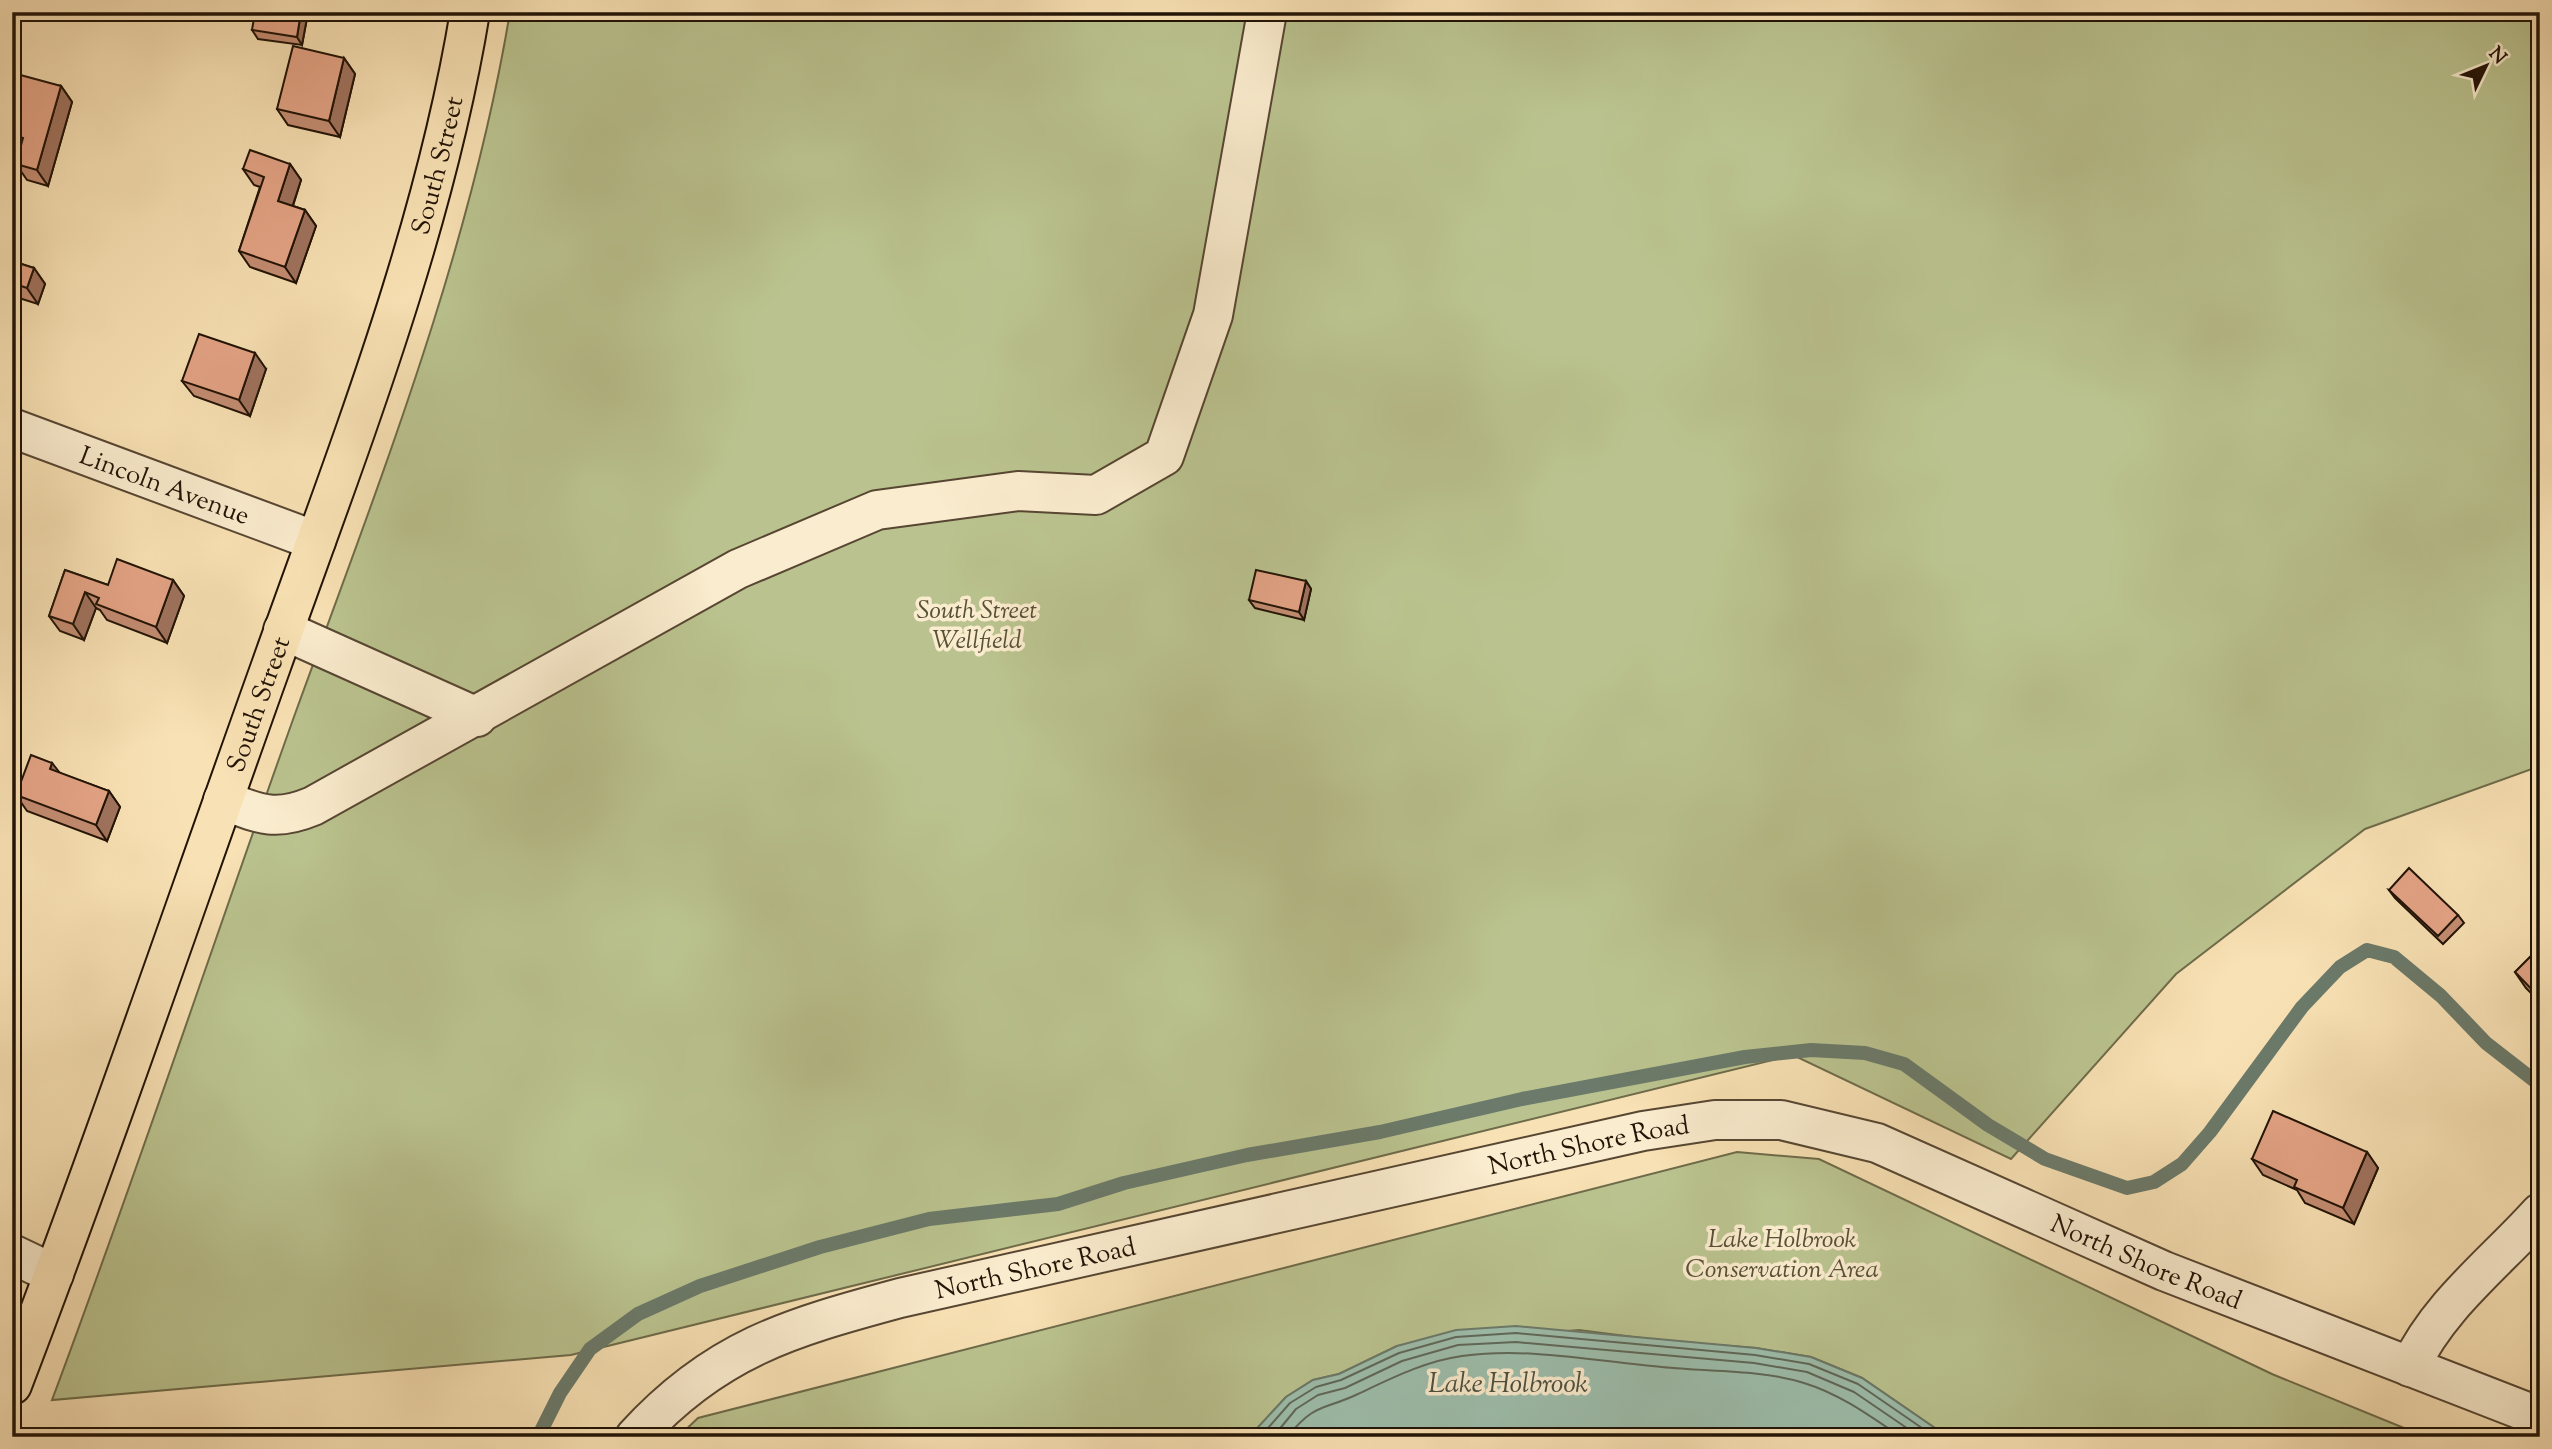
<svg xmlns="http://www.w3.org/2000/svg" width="2552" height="1449" viewBox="0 0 2552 1449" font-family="'Sorts Mill Goudy',serif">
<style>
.green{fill:#bac38f;stroke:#6e6b4a;stroke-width:2}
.water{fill:#9dbeac;stroke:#6b7a6a;stroke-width:2}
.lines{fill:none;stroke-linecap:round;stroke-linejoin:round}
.shore{stroke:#5f6859;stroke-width:2}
.stream{stroke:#6b7a6a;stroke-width:14}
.minor-casing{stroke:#574632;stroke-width:42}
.major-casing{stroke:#211306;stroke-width:42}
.minor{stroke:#faecce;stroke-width:38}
.major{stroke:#f8e1b4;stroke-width:38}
.wall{fill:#c48d73;stroke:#211306;stroke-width:2}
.shaded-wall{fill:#a0735e;stroke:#211306;stroke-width:2}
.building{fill:#e4a486;stroke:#211306;stroke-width:2}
.labels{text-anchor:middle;stroke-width:7;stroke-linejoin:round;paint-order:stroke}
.street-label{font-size:26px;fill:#211306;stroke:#faecce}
.park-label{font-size:26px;font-style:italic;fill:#575136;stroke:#faecce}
.water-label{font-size:28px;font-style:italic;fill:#4c4f40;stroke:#faecce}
</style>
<rect width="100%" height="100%" fill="#f8e1b4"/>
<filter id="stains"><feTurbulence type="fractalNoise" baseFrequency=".00286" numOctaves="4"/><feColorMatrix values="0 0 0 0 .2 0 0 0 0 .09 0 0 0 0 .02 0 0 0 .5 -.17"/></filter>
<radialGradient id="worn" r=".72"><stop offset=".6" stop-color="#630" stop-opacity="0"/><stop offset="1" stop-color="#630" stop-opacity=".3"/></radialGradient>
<g class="green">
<path d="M510 12H2540V759L2532 769 2365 829 2176 974 2011 1159 1793 1055 571 1355 52 1400C137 1173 213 943 295 714 378 485 470 254 510 12Z"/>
<path d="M1737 1152 1819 1159 2272 1374 2426 1437H1948L1862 1378 1811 1357 1756 1348 1665 1341 1579 1330 1397 1346 1339 1374 1313 1380 1286 1397 1249 1437H678L698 1418Z"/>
</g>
<path class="water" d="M1516 1326 1756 1348 1811 1357 1862 1378 1948 1437H1249L1286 1397 1313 1380 1339 1374 1397 1346 1456 1330Z"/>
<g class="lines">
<g class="shore">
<path d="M1260 1437 1290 1403 1316 1387 1341 1380 1399 1353 1456 1337 1516 1333 1755 1355 1809 1364 1858 1384 1935 1437"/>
<path d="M1273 1437 1296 1409 1318 1395 1345 1388 1402 1361 1458 1345 1516 1342 1754 1363 1807 1372 1854 1392 1920 1437"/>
<path d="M1287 1437C1316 1402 1322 1411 1358 1394 1390 1379 1425 1361 1462 1356 1529 1347 1595 1361 1662 1367 1709 1372 1759 1369 1804 1383 1840 1394 1870 1416 1901 1437"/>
</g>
<path class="stream" d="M538 1437 560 1393 590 1349 638 1314 700 1286 820 1247 929 1219 1058 1204 1124 1183 1247 1155 1380 1132 1522 1099 1745 1057 1811 1050 1865 1053 1904 1064 1988 1125 2045 1159 2127 1188 2154 1182 2182 1164 2210 1132 2302 1007 2340 967 2367 950 2394 957 2441 996 2486 1043 2540 1085"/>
<g class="minor-casing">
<g id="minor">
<path id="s1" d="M12 428 316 541"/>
<path d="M283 630 477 717"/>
<path d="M223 800C259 814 275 822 313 806L738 569 877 510 1018 491 1096 495 1164 456 1213 315 1267 12"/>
<path d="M12 1254 54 1274"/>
<path d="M2410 1367C2439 1305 2495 1263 2540 1213"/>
<path id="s2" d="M635 1437C715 1349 789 1328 900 1298L1643 1131 1715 1120H1781L1877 1143 2164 1271 2540 1417"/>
</g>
</g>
<g class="major-casing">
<g id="major">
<path id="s3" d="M12 1385C103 1147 185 906 271 666 347 452 433 237 470 12"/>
</g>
</g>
<use href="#minor" class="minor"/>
<use href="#major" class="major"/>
</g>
<g class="wall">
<path d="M307 18 302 45 258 39 252 30Z"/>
<path d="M344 58 355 74 340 137 288 125 277 109Z"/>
<path d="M12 77 61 86 72 102 48 186 27 180 16 164 20 150 12 148Z"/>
<path d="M290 164 301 180 293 206 305 210 316 226 296 283 250 267 239 251 260 187 254 185 243 169Z"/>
<path d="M12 261 34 268 45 284 38 304 19 298 12 318Z"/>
<path d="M266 369 250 416 194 396 182 381Z"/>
<path d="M65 570 108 585 173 580 184 596 167 643 107 620 100 610 96 608 84 640 60 631 49 616Z"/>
<path d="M1306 581 1311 589 1304 620 1255 608 1249 600Z"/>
<path d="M52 763 59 773 109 791 120 807 107 841 27 811 16 795Z"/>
<path d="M2389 890 2458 915 2464 923 2443 944 2395 898Z"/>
<path d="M2540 947V1002L2526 988 2515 972Z"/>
<path d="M2367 1152 2378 1168 2354 1224 2305 1203 2297 1190 2263 1175 2252 1159Z"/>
</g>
<g class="shaded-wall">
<path d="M301 12H303L307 18 302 45 297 37Z"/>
<path d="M344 58 355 74 340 137 329 121Z"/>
<path d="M61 86 72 102 48 186 37 170Z"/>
<path d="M290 164 301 180 289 217 278 201Z"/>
<path d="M305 210 316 226 296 283 285 267Z"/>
<path d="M34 268 45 284 38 304 27 288Z"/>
<path d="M12 288 19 298 12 318Z"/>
<path d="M255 353 266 369 250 416 239 400Z"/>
<path d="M173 580 184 596 167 643 156 627Z"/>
<path d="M1306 581 1311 589 1304 620 1299 612Z"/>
<path d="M85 592 96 608 84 640 73 624Z"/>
<path d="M52 763 64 778 50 769Z"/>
<path d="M109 791 120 807 107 841 96 825Z"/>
<path d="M2367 1152 2378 1168 2354 1224 2343 1208Z"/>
</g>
<g class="building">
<path d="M255 12H301L297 37 252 30Z"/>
<path d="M293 46 344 58 329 121 277 109Z"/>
<path d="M13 73 61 86 37 170 16 164 23 138 12 135V77Z"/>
<path d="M250 150 290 164 278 201 305 210 285 267 239 251 264 177 243 169Z"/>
<path d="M12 261 34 268 27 288 12 283Z"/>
<path d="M199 334 255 353 239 400 182 381Z"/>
<path d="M117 559 173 580 156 627 96 604 99 598 85 592 73 624 49 616 65 570 108 585Z"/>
<path d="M1256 570 1306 581 1299 612 1249 600Z"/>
<path d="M31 755 52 763 50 769 109 791 96 825 16 795Z"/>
<path d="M2409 868 2458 915 2438 936 2389 890Z"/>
<path d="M2540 947V998L2515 972Z"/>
<path d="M2273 1111 2367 1152 2343 1208 2294 1187 2297 1180 2252 1159Z"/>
<path d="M2540 1285V1298L2533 1292Z"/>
</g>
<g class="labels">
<g class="street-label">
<text dy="9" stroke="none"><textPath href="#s3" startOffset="1292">South Street</textPath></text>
<text dy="9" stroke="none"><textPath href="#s1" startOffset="163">Lincoln Avenue</textPath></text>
<text dy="9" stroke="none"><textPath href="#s3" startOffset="724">South Street</textPath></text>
<text dy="9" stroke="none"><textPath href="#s2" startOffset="1010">North Shore Road</textPath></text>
<text dy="9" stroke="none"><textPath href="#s2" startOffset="1598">North Shore Road</textPath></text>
<text dy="9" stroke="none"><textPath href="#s2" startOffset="443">North Shore Road</textPath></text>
</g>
<g class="park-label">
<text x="977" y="618">South Street<tspan x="977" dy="30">Wellfield</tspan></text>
<text x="1782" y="1247">Lake Holbrook<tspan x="1782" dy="30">Conservation Area</tspan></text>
</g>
<g class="water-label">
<text x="1508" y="1392">Lake Holbrook</text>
</g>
</g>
<rect width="2552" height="1449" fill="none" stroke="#f8e1b4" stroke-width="42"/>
<rect x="14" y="14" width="2524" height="1421" fill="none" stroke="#211306" stroke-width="3.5"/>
<rect x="21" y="21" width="2510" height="1407" fill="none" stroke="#211306" stroke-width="2"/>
<g transform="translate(2486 66) rotate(47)" stroke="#faecce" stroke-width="5" paint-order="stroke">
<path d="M0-5L12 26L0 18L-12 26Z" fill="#211306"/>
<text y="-10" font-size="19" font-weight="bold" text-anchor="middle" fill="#211306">N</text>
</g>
<rect width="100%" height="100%" filter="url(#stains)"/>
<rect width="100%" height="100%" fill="url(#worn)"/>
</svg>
